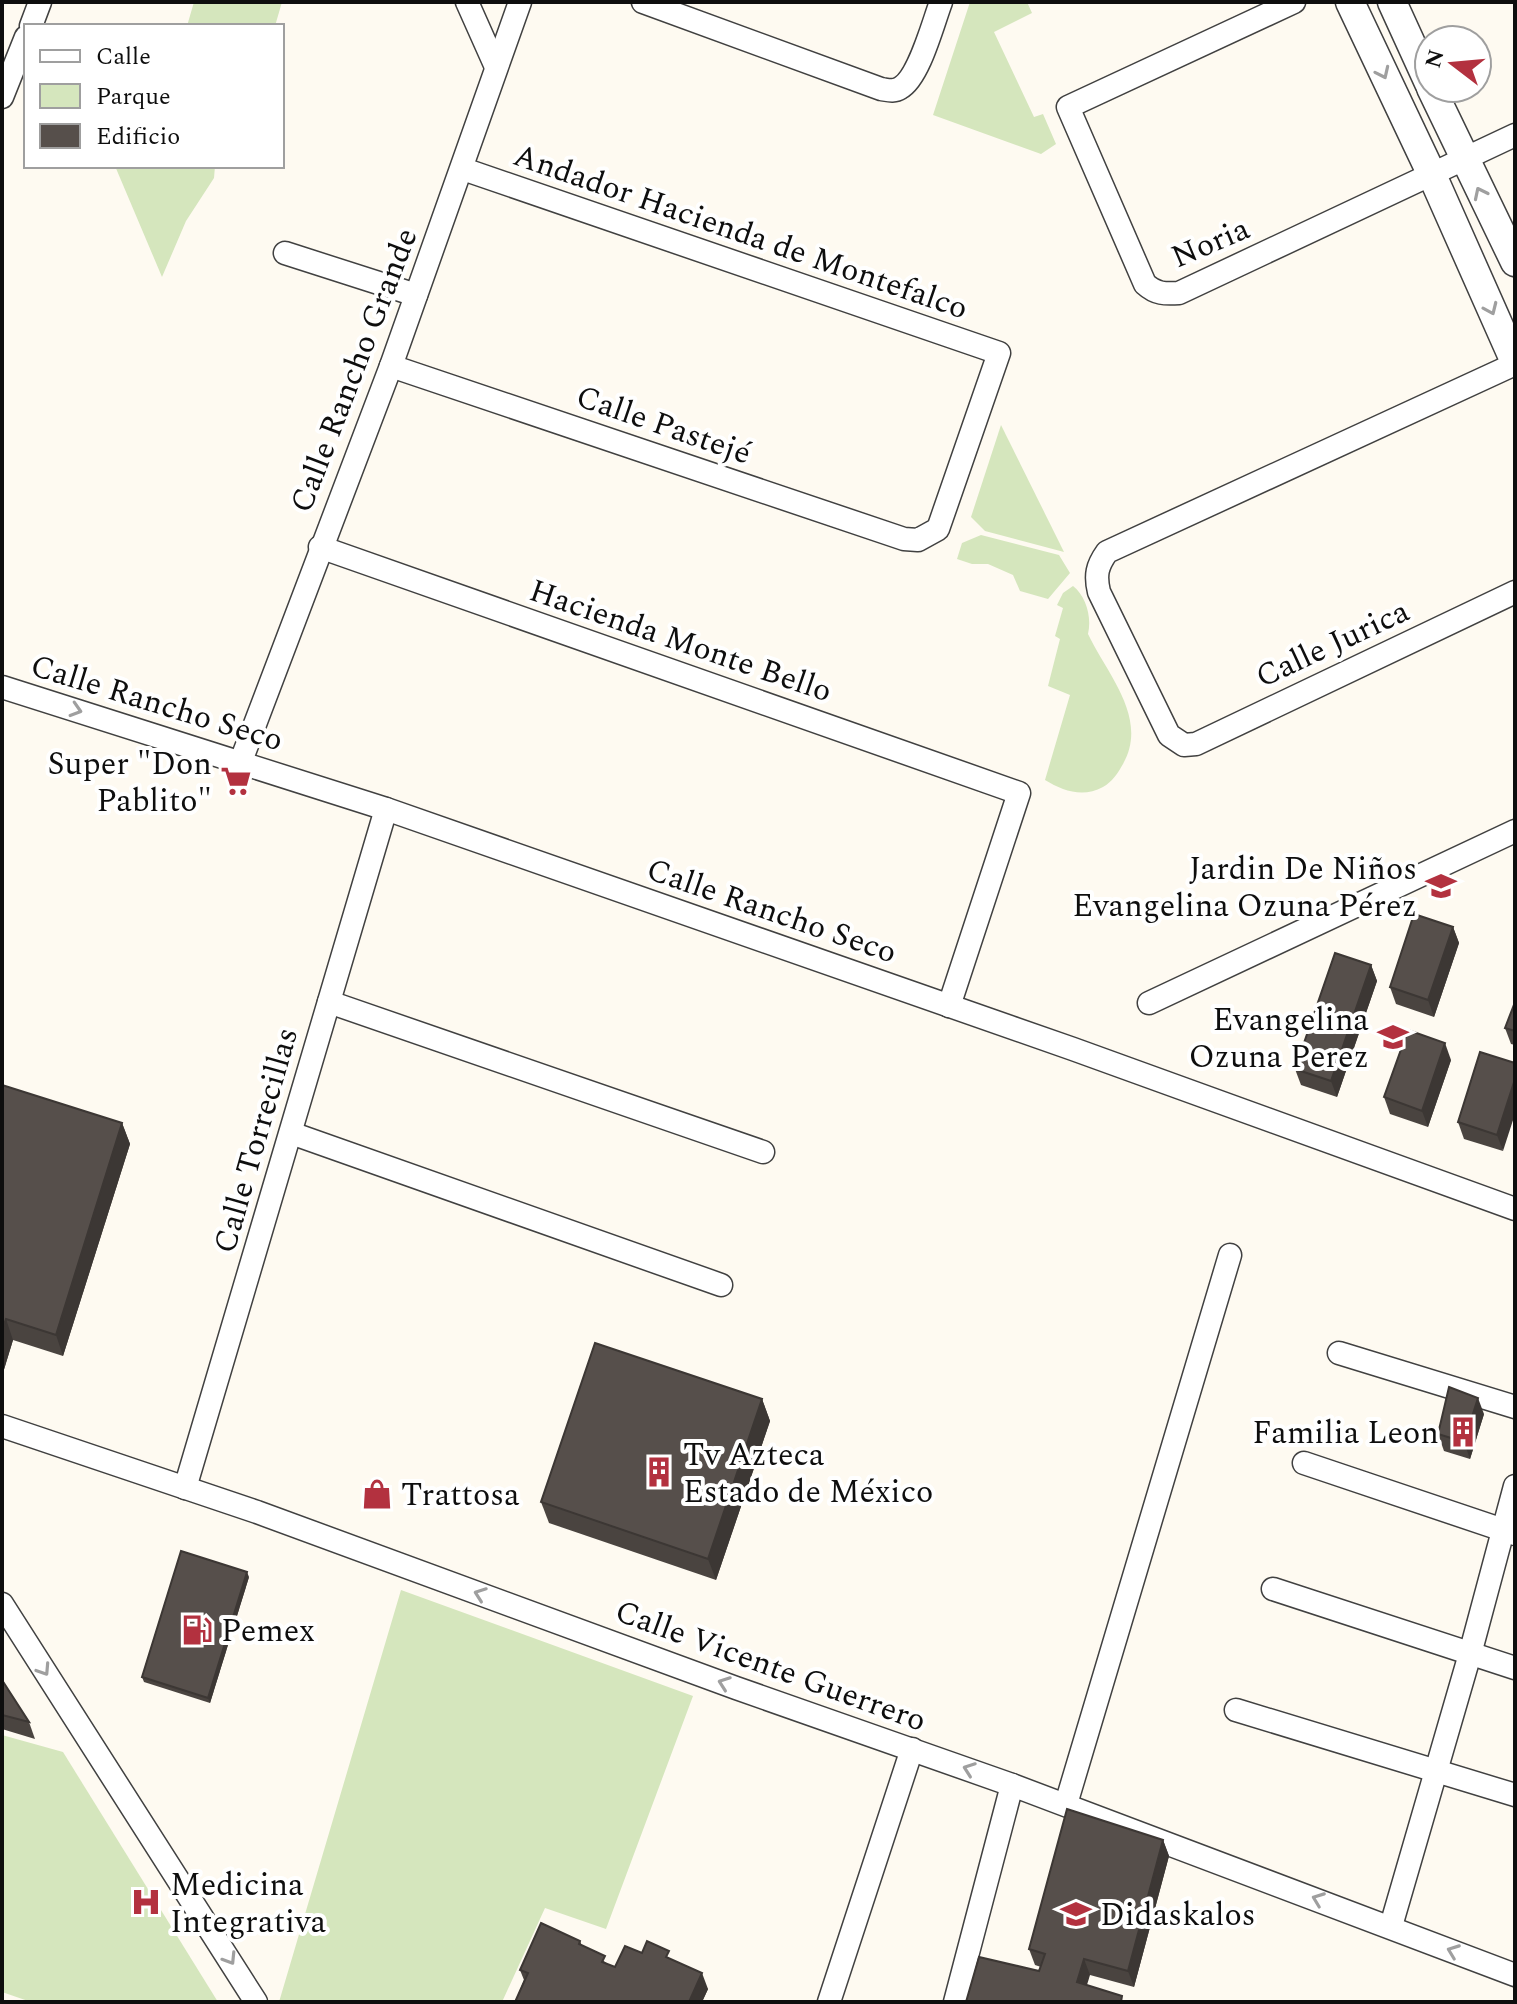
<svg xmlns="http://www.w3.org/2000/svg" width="1517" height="2004" viewBox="0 0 1517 2004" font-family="Spectral,serif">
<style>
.green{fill:#d5e6bd}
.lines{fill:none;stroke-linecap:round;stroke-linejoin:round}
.minor-casing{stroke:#414141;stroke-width:25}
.tertiary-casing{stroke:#414141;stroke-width:31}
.minor{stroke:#fff;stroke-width:22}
.tertiary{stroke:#fff;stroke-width:28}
.wall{fill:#4a4440}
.shaded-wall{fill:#3c3734}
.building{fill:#564f4b;stroke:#3c3734;stroke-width:2}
.oneway{stroke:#9f9f9f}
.labels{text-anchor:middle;stroke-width:8;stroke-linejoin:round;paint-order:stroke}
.street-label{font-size:32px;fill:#0e0e0e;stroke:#fff}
.poi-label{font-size:32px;fill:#0e0e0e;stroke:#fff;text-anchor:start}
</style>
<rect width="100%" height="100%" fill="#fefaf1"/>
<g class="green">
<path d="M194 2H282L275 26H187Z"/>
<path d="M970 2H1027L1032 13 994 32 1034 117 1043 114 1056 144 1041 154 933 115Z"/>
<path d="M115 166H215L214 178 186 221 162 277Z"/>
<path d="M1001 425 1064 552 985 531 971 517Z"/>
<path d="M981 535 1059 555 1070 573 1048 599 1020 591 1013 575 988 564H972L957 559 962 543Z"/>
<path d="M1073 586C1086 596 1092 617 1088 634 1107 674 1149 718 1123 764 1118 773 1112 782 1103 787 1083 798 1063 791 1045 780L1070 695 1048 686 1060 639 1055 636 1063 608 1057 605 1063 593Z"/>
<path d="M401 1590 693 1696 606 1929 545 1908 502 2002H279Z"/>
<path d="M2 1735 63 1752 218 2002H31L2 1992Z"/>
</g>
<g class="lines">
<g class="minor-casing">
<g id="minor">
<path d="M467 2 496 67"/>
<path d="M643 2 881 89C888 90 894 92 900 88 919 78 933 23 941 2"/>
<path d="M1294 2 1068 107 1145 284C1156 294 1165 294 1179 293L1515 135"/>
<path d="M31 26 40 2"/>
<path d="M2 97 26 37"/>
<path d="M285 253 416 295"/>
<path d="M1515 364 1107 552C1097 566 1095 575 1099 592L1169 735 1184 745 1196 744 1515 592"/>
<path d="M391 366 904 539 918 540 938 529 999 353 463 169"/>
<path d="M320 547 1019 793 949 1006"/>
<path d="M2 687 386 809 1073 1049 1515 1209"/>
<path d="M241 761 391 366 520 2"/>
<path d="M329 1002 763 1152"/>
<path d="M1149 1003 1515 831"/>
<path d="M291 1133 721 1285"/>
<path d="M1339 1353 1515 1407"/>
<path d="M2 1426 257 1512 736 1688 1012 1785 1515 1975"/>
<path d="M1304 1463 1515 1534"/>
<path d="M185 1488 386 809"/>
<path d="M1273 1589 1515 1668"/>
<path d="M2 1604 256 2002"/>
<path d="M1236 1710 1515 1795"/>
<path d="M1066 1804 1230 1255"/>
<path d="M1391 1926 1470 1654 1515 1486"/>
<path d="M829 2002 912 1749"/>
<path d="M955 2002 1012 1785"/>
</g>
</g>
<g class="tertiary-casing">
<g id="tertiary">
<path d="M1350 2 1432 175 1515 362"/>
<path d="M1392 2 1429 83"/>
<path d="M1431 88 1515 262"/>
</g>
</g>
<use href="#minor" class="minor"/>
<use href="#tertiary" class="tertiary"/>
</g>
<g class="wall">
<path d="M1453 927 1459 943 1434 1017 1396 1004 1390 987Z"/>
<path d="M1371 965 1377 981 1337 1097 1301 1085 1295 1069Z"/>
<path d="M1515 1002V1045L1511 1044 1505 1028Z"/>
<path d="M1480 1052 1503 1151 1464 1139 1458 1122Z"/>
<path d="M1451 1060 1428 1127 1390 1114 1384 1097Z"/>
<path d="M2 1085 122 1123 130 1144 63 1356 13 1340 2 1376Z"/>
<path d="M762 1399 770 1421 716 1580 549 1523 541 1502Z"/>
<path d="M1484 1414 1470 1459 1444 1451 1438 1434Z"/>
<path d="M249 1577 210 1703 144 1682 142 1677Z"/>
<path d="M2 1680 29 1722 35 1739 2 1729Z"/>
<path d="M1163 1840 1169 1856 1134 1987 1090 1975 1039 1971 1041 1967 1035 1965 1029 1949Z"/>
<path d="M580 1941 582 1946 608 1964 615 1967 642 1953 673 1960 708 1989 702 2002H515L524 1980 520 1970Z"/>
</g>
<g class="shaded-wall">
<path d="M1453 927 1459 943 1434 1017 1428 1000Z"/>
<path d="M1371 965 1377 981 1337 1097 1331 1081Z"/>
<path d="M1445 1043 1451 1060 1428 1127 1422 1111Z"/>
<path d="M1515 1079V1114L1503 1151 1497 1135Z"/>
<path d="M122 1123 130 1144 63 1356 56 1335Z"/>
<path d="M6 1319 13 1340 2 1376V1330Z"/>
<path d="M1478 1398 1484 1414 1470 1459 1464 1442Z"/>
<path d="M762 1399 770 1421 716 1580 708 1559Z"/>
<path d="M247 1572 249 1577 210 1703 208 1698Z"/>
<path d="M1163 1840 1169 1856 1134 1987 1128 1971Z"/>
<path d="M1084 1959 1090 1975 1083 1998 1077 1982Z"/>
<path d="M702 1973 708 1989 702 2002H689Z"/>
</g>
<g class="building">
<path d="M1414 914 1453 927 1428 1000 1390 987Z"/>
<path d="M1335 953 1371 965 1331 1081 1295 1069Z"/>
<path d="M1515 1002V1031L1505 1028Z"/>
<path d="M1408 1030 1445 1043 1422 1111 1384 1097Z"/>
<path d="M1480 1052 1515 1063V1079L1497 1135 1458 1122Z"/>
<path d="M2 1085 122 1123 56 1335 6 1319 2 1330Z"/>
<path d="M595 1343 762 1399 708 1559 541 1502Z"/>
<path d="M1449 1387 1478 1398 1464 1442 1438 1434Z"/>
<path d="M181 1551 247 1572 208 1698 142 1677Z"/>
<path d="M2 1680 29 1722 2 1715Z"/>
<path d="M1067 1809 1163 1840 1128 1971 1084 1959 1077 1982 1122 1996 1121 2002H966L979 1957 1039 1971 1045 1954 1029 1949Z"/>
<path d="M541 1923 580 1941 579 1944 605 1956 602 1962 615 1967 625 1946 642 1953 647 1941 669 1951 666 1957 702 1973 689 2002H515L528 1973 520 1970Z"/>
</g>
<defs><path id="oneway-chevron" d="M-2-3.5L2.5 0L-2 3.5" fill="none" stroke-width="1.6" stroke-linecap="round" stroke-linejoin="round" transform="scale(2)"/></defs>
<g class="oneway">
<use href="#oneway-chevron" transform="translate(1383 73) rotate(65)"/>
<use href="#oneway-chevron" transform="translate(1480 193) rotate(-116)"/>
<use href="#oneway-chevron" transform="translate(1491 309) rotate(66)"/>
<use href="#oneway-chevron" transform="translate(76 710) rotate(17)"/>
<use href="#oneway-chevron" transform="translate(480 1594) rotate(-160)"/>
<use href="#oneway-chevron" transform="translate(44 1670) rotate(57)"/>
<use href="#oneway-chevron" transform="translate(724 1683) rotate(-160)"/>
<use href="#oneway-chevron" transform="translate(969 1769) rotate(-160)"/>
<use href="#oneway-chevron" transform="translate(1318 1899) rotate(-159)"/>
<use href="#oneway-chevron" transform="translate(1453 1951) rotate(-159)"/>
<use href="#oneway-chevron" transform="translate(230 1959) rotate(58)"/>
</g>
<defs>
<g id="supermarket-bare" transform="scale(2.4)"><path d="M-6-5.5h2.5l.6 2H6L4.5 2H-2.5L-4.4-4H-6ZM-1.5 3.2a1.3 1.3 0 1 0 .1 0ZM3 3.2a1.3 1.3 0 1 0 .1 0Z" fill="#b3313f" stroke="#fff" stroke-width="2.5" paint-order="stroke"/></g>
<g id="school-bare" transform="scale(2.4)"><path d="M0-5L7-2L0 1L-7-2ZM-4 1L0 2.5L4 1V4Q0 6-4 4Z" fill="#b3313f" stroke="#fff" stroke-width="2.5" paint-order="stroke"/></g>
<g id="building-bare" transform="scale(2.4)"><path d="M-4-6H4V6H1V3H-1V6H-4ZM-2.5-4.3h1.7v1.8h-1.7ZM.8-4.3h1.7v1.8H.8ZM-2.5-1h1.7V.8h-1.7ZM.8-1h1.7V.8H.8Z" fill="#b3313f" stroke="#fff" stroke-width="2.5" paint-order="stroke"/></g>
<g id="shop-bare" transform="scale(2.4)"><path d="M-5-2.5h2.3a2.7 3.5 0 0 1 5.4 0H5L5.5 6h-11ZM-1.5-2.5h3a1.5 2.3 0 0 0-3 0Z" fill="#b3313f" stroke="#fff" stroke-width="2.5" paint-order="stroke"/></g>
<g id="fuel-bare" transform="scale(2.4)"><path d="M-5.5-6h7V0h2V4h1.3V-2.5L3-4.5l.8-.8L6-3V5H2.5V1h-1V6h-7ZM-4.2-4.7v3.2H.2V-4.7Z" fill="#b3313f" stroke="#fff" stroke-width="2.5" paint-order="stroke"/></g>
<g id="hospital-bare" transform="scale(2.4)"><path d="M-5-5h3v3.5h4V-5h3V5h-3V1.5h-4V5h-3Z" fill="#b3313f" stroke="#fff" stroke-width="2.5" paint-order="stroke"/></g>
</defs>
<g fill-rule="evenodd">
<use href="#supermarket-bare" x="236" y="781"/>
<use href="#school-bare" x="1441" y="886"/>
<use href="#school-bare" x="1393" y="1037"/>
<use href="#building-bare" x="1463" y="1432"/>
<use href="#building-bare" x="659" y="1472"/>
<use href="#shop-bare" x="377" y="1494"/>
<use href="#fuel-bare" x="197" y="1630"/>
<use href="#hospital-bare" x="146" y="1902"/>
<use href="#school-bare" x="1076" y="1914"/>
</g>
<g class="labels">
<g class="street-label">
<text transform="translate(741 231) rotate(19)" y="11">Andador Hacienda de Montefalco</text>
<text transform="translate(1210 242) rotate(-23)" y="11">Noria</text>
<text transform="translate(353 370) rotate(-69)" y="11">Calle Rancho Grande</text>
<text transform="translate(664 424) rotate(19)" y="11">Calle Pastejé</text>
<text transform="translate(681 640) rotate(19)" y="11">Hacienda Monte Bello</text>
<text transform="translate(1332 643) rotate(-25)" y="11">Calle Jurica</text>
<text transform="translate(157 702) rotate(17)" y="11">Calle Rancho Seco</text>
<text transform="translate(772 910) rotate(19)" y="11">Calle Rancho Seco</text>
<text transform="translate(255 1140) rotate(-74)" y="11">Calle Torrecillas</text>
<text transform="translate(771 1665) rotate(20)" y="11">Calle Vicente Guerrero</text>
</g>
<g class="poi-label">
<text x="212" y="774" text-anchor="end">Super "Don<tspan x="212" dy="37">Pablito"</tspan></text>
<text x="1417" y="879" text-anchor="end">Jardin De Niños<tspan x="1417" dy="37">Evangelina Ozuna Pérez</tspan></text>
<text x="1369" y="1030" text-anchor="end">Evangelina<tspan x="1369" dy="37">Ozuna Perez</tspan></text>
<text x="1439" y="1443" text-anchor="end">Familia Leon</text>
<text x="683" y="1465">Tv Azteca<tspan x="683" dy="37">Estado de México</tspan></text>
<text x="401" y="1505">Trattosa</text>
<text x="221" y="1641">Pemex</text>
<text x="170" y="1895">Medicina<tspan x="170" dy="37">Integrativa</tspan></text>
<text x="1100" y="1925">Didaskalos</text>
</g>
</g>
<rect width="1517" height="2004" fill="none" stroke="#0e0e0e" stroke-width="8"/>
<rect x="24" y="24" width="260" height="144" fill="#ffffff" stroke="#9f9f9f" stroke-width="2"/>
<rect x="40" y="50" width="40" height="12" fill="#ffffff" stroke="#9f9f9f" stroke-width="2"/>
<text x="96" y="64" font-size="24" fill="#0e0e0e">Calle</text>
<rect x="40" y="84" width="40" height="24" fill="#d5e6bd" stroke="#9f9f9f" stroke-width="2"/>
<text x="96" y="104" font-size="24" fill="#0e0e0e">Parque</text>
<rect x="40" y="124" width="40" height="24" fill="#564f4b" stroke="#9f9f9f" stroke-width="2"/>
<text x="96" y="144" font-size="24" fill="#0e0e0e">Edificio</text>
<g transform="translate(1453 64) rotate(286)"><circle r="38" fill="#ffffff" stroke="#9f9f9f" stroke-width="2"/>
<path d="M0-6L14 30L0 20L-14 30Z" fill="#b3313f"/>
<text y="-12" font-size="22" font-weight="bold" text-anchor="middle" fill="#0e0e0e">N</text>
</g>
</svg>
